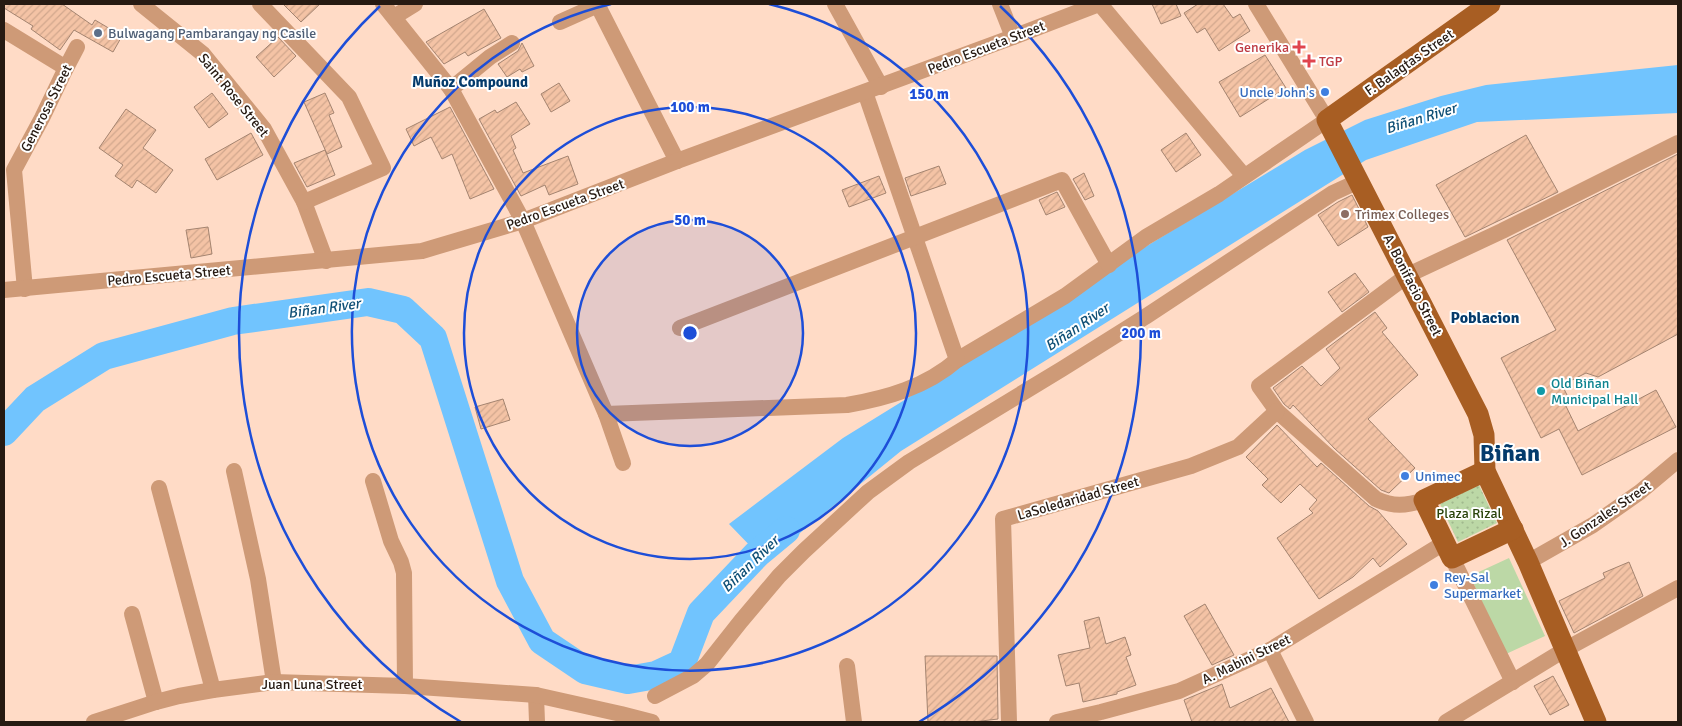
<svg xmlns="http://www.w3.org/2000/svg" width="1682" height="726" viewBox="0 0 1682 726" font-family="Signika,sans-serif">
<style>
.green{fill:#bcd8a6}
.park{fill:url(#park-dots)}
.water{fill:#71c4fe}
.lines{fill:none;stroke-linecap:round;stroke-linejoin:round}
.river{stroke:#71c4fe;stroke-width:28}
.building{fill:url(#building-hatch);stroke:#a48470}
.minor{stroke:#ce9a77;stroke-width:16}
.major{stroke:#a85e23;stroke-width:21}
.ring{fill:none;stroke:#1d4ed8;stroke-width:2.5}
.service-dot{fill:#5c6f8a;stroke:#fff;stroke-width:2}
.health-dot{fill:#e0444e;stroke:#fff;stroke-width:2}
.shop-dot{fill:#3f7fe0;stroke:#fff;stroke-width:2}
.education-dot{fill:#8d6e63;stroke:#fff;stroke-width:2}
.culture-dot{fill:#0f9aa8;stroke:#fff;stroke-width:2}
.labels{text-anchor:middle;stroke-width:4;stroke-linejoin:round;paint-order:stroke}
.service-label{font-size:14px;fill:#4e5e75;stroke:#fff;text-anchor:start}
.street-label{font-size:14px;fill:#261a12;stroke:#fff}
.health-label{font-size:14px;fill:#be3a42;stroke:#fff;text-anchor:end}
.shop-label{font-size:14px;fill:#366cbe;stroke:#fff;text-anchor:start}
.education-label{font-size:14px;fill:#785e54;stroke:#fff;text-anchor:start}
.culture-label{font-size:14px;fill:#0d838f;stroke:#fff;text-anchor:start}
.park-label{font-size:14px;fill:#29430a;stroke:#fff}
.neighbourhood-label{font-size:15px;font-weight:bold;fill:#043b6c;stroke:#fff}
.water-label{font-size:15px;font-style:italic;fill:#105076;stroke:#fff}
.quarter-label{font-size:16px;font-weight:bold;fill:#043b6c;stroke:#fff}
.town-label{font-size:24px;font-weight:bold;fill:#043b6c;stroke:#fff}
.centre{fill:#1d4ed8;stroke:#fff;stroke-width:2.5}
.ring-label{font-size:15px;text-anchor:middle;font-weight:bold;fill:#1d4ed8;stroke:#fff;stroke-width:4;stroke-linejoin:round;paint-order:stroke}
</style>
<defs>
<pattern id="park-dots" width="8" height="8" patternUnits="userSpaceOnUse" patternTransform="scale(1.25)"><rect width="8" height="8" fill="#bcd8a6"/><path d="M2 2h.1M6 6h.1" fill="none" stroke="#a1b98e" stroke-width="1.8" stroke-linecap="round"/></pattern>
<pattern id="building-hatch" width="6" height="6" patternUnits="userSpaceOnUse" patternTransform="scale(1.25)"><rect width="6" height="6" fill="#f4c3a5"/><path d="M-1 1l2-2M0 6l6-6M5 7l2-2" fill="none" stroke="#d1a78d"/></pattern>
</defs>
<rect width="100%" height="100%" fill="#ffdbc6"/>
<path class="green" d="M1509 558 1545 636 1506 654 1470 576Z"/>
<path class="park" d="M1479 485 1497 523 1458 542 1440 504Z"/>
<path class="water" d="M1678 65V113L1477 122 1366 160 901 451 758 567 757 553 729 524 843 438 966 362 1127 258 1305 150 1365 120 1441 96 1486 85Z"/>
<g class="lines">
<path class="river" d="M4 432 35 399 104 356 233 321 368 302 403 310 433 338 510 581 542 641 585 670 628 680 656 675 682 663 701 613 757 554 786 530"/>
</g>
<g class="building">
<path d="M4 4H62L92 25 95 20 122 36 113 52 74 30 60 50 31 29 33 26 4 8Z"/>
<path d="M283 4H320L301 22Z"/>
<path d="M1152 4H1176L1181 16 1161 24Z"/>
<path d="M1198 4H1223L1233 18 1240 14 1250 31 1219 51 1205 28 1197 33 1184 13Z"/>
<path d="M484 9 501 38 468 56 465 52 444 64 426 42Z"/>
<path d="M278 37 296 56 274 77 256 57Z"/>
<path d="M522 43 534 66 522 72 520 69 507 77 498 64 518 51Z"/>
<path d="M1265 55 1286 88 1240 117 1219 82Z"/>
<path d="M559 83 570 101 551 112 541 94Z"/>
<path d="M212 93 228 114 209 128 194 107Z"/>
<path d="M325 93 334 113 329 115 342 147 327 154 304 102Z"/>
<path d="M516 102 530 124 511 136 516 148 513 150 523 173 568 156 578 184 549 195 545 185 521 196 479 119 495 110 497 113Z"/>
<path d="M450 107 494 189 470 199 452 154 442 159 431 137 414 146 406 129Z"/>
<path d="M126 109 156 130 143 148 173 170 156 193 137 180 132 188 115 176 123 165 99 148Z"/>
<path d="M251 133 263 155 217 180 205 159Z"/>
<path d="M1186 133 1201 155 1176 172 1161 150Z"/>
<path d="M1526 135 1558 192 1465 237 1436 185Z"/>
<path d="M325 150 335 175 307 187 294 163Z"/>
<path d="M1678 154V334L1598 377 1586 373 1562 385 1568 397 1563 400 1578 431 1656 390 1676 427 1582 475 1559 429 1541 438 1501 358 1556 330 1507 240Z"/>
<path d="M939 166 946 184 911 196 905 178Z"/>
<path d="M1084 173 1094 196 1085 200 1073 179Z"/>
<path d="M879 176 886 193 849 207 842 190Z"/>
<path d="M1057 192 1065 207 1046 215 1039 200Z"/>
<path d="M1352 195 1368 227 1338 246 1318 215 1338 202Z"/>
<path d="M208 227 212 254 191 258 186 230Z"/>
<path d="M1355 273 1369 292 1342 312 1328 292Z"/>
<path d="M1375 312 1387 328 1382 332 1418 375 1368 419 1415 468 1389 493 1381 490 1335 449 1293 405 1290 409 1284 404 1273 388 1302 366 1321 386 1340 368 1326 349Z"/>
<path d="M503 399 510 420 481 429 475 407Z"/>
<path d="M1277 425 1317 467 1321 463 1369 506 1378 511 1407 544 1380 567 1373 558 1353 577 1319 599 1277 538 1313 513 1309 509 1317 500 1300 484 1281 503 1262 485 1268 479 1246 457Z"/>
<path d="M1629 562 1643 596 1574 633 1559 601 1605 578 1603 573Z"/>
<path d="M1205 604 1234 655 1212 665 1184 616Z"/>
<path d="M1099 617 1106 644 1125 637 1131 655 1126 657 1136 685 1117 692V694L1083 702 1079 683 1066 686 1058 655 1090 648 1084 621Z"/>
<path d="M925 656H997L998 719 973 722H928Z"/>
<path d="M1553 676 1569 705 1550 715 1534 686Z"/>
<path d="M1222 684 1230 708 1271 688 1289 722H1192L1184 700Z"/>
</g>
<g class="lines">
<g class="minor">
<path d="M141 4 203 54 264 129 304 202 326 261"/>
<path d="M260 4 349 97 383 168 304 202"/>
<path d="M383 4 451 89 523 221 606 414 847 405C887 398 926 387 957 360L1065 296 1146 237 1219 194 1327 120 1256 4"/>
<path d="M597 4 677 161"/>
<path d="M835 4 881 87"/>
<path d="M1000 4 1013 37"/>
<path d="M1100 4 1244 176"/>
<path d="M394 17 415 4"/>
<path d="M560 22 598 5"/>
<path d="M4 30 66 68"/>
<path d="M451 89 490 57 512 43"/>
<path d="M865 92 957 360"/>
<path d="M25 289 14 170 42 118 66 68 77 47"/>
<path d="M4 290 422 251 523 221 677 161 1013 37 1099 4"/>
<path d="M680 328 1062 180 1109 265"/>
<path d="M606 414 623 463"/>
<path d="M234 471 258 579 274 682"/>
<path d="M373 481 391 541 401 562 404 573 405 686"/>
<path d="M159 488 213 690"/>
<path d="M1424 500C1406 506 1393 507 1376 499L1277 411 1259 386 1408 275 1502 231 1678 143"/>
<path d="M1452 558 1513 682"/>
<path d="M1528 562 1593 525 1640 492 1678 460"/>
<path d="M132 614 156 702"/>
<path d="M1270 650 1306 722"/>
<path d="M847 666 854 722"/>
<path d="M536 695 537 722"/>
<path d="M655 696 693 676 707 664 741 621 779 576 804 551 868 492 909 462 1062 369 1145 317 1333 193 1359 181"/>
<path d="M94 722 156 702 179 696 213 690 274 682 405 686 536 695 621 714 652 722"/>
<path d="M1009 722 1003 519 1191 466 1238 447 1277 411"/>
<path d="M1057 722 1101 712 1179 691 1270 650 1444 543"/>
<path d="M1446 722 1566 649 1678 588"/>
</g>
<g class="major">
<path d="M1490 4 1327 120 1478 414 1484 435 1485 471 1528 562 1596 722"/>
<path d="M1485 471 1424 500 1452 558 1513 529"/>
</g>
</g>
<circle cx="690" cy="333" r="113" fill="#1d4ed8" fill-opacity=".12"/>
<g class="ring">
<circle cx="690" cy="333" r="113"/>
<circle cx="690" cy="333" r="226"/>
<path d="M769 4A338 338 0 1 1 611 4"/>
<path d="M461 722A451 451 0 0 1 380 6M1000 6A451 451 0 0 1 919 722"/>
</g>
<circle class="service-dot" cx="98" cy="33" r="5"/>
<g class="health-dot">
<path d="M1296.5 39.5h5v5h5v5h-5v5h-5v-5h-5v-5h5z"/>
<path d="M1306.5 53.5h5v5h5v5h-5v5h-5v-5h-5v-5h5z"/>
</g>
<g class="shop-dot">
<circle cx="1325" cy="92" r="5"/>
<circle cx="1405" cy="476" r="5"/>
<circle cx="1434" cy="585" r="5"/>
</g>
<circle class="education-dot" cx="1345" cy="214" r="5"/>
<circle class="culture-dot" cx="1541" cy="391" r="5"/>
<g class="labels">
<g class="service-label">
<text x="108" y="38">Bulwagang Pambarangay ng Casile</text>
</g>
<g class="street-label">
<text transform="translate(986 47) rotate(-21)" y="5">Pedro Escueta Street</text>
<text transform="translate(1409 62) rotate(-35)" y="5">F. Balagtas Street</text>
<text transform="translate(234 95) rotate(51)" y="5">Saint Rose Street</text>
<text transform="translate(46 108) rotate(-63)" y="5">Generosa Street</text>
<text transform="translate(565 204) rotate(-20)" y="5">Pedro Escueta Street</text>
<text transform="translate(169 275) rotate(-5)" y="5">Pedro Escueta Street</text>
<text transform="translate(1413 285) rotate(63)" y="5">A. Bonifacio Street</text>
<text transform="translate(1078 498) rotate(-16)" y="5">LaSoledaridad Street</text>
<text transform="translate(1605 514) rotate(-34)" y="5">J. Gonzales Street</text>
<text transform="translate(1246 659) rotate(-26)" y="5">A. Mabini Street</text>
<text x="312" y="689">Juan Luna Street</text>
</g>
<g class="health-label">
<text x="1289" y="52">Generika</text>
<text x="1319" y="66" text-anchor="start">TGP</text>
</g>
<g class="shop-label">
<text x="1315" y="97" text-anchor="end">Uncle John's</text>
<text x="1415" y="481">Unimec</text>
<text x="1444" y="582">Rey-Sal<tspan x="1444" dy="16">Supermarket</tspan></text>
</g>
<g class="education-label">
<text x="1355" y="219">Trimex Colleges</text>
</g>
<g class="culture-label">
<text x="1551" y="388">Old Biñan<tspan x="1551" dy="16">Municipal Hall</tspan></text>
</g>
<g class="park-label">
<text x="1469" y="518">Plaza Rizal</text>
</g>
<g class="neighbourhood-label">
<text x="470" y="87">Muñoz Compound</text>
</g>
<g class="water-label">
<text transform="translate(1421 118) rotate(-17)" y="5">Biñan River</text>
<text transform="translate(324 308) rotate(-8)" y="5">Biñan River</text>
<text transform="translate(1077 327) rotate(-34)" y="5">Biñan River</text>
<text transform="translate(750 564) rotate(-44)" y="5">Biñan River</text>
</g>
<g class="quarter-label">
<text x="1485" y="323">Poblacion</text>
</g>
<g class="town-label">
<text x="1510" y="461">Biñan</text>
</g>
</g>
<circle cx="690" cy="333" r="8" class="centre"/>
<g class="ring-label">
<text x="929" y="99">150 m</text>
<text x="690" y="112">100 m</text>
<text x="690" y="225">50 m</text>
<text x="1141" y="338">200 m</text>
</g>
<rect width="1682" height="726" fill="none" stroke="#261a12" stroke-width="10"/>
</svg>
